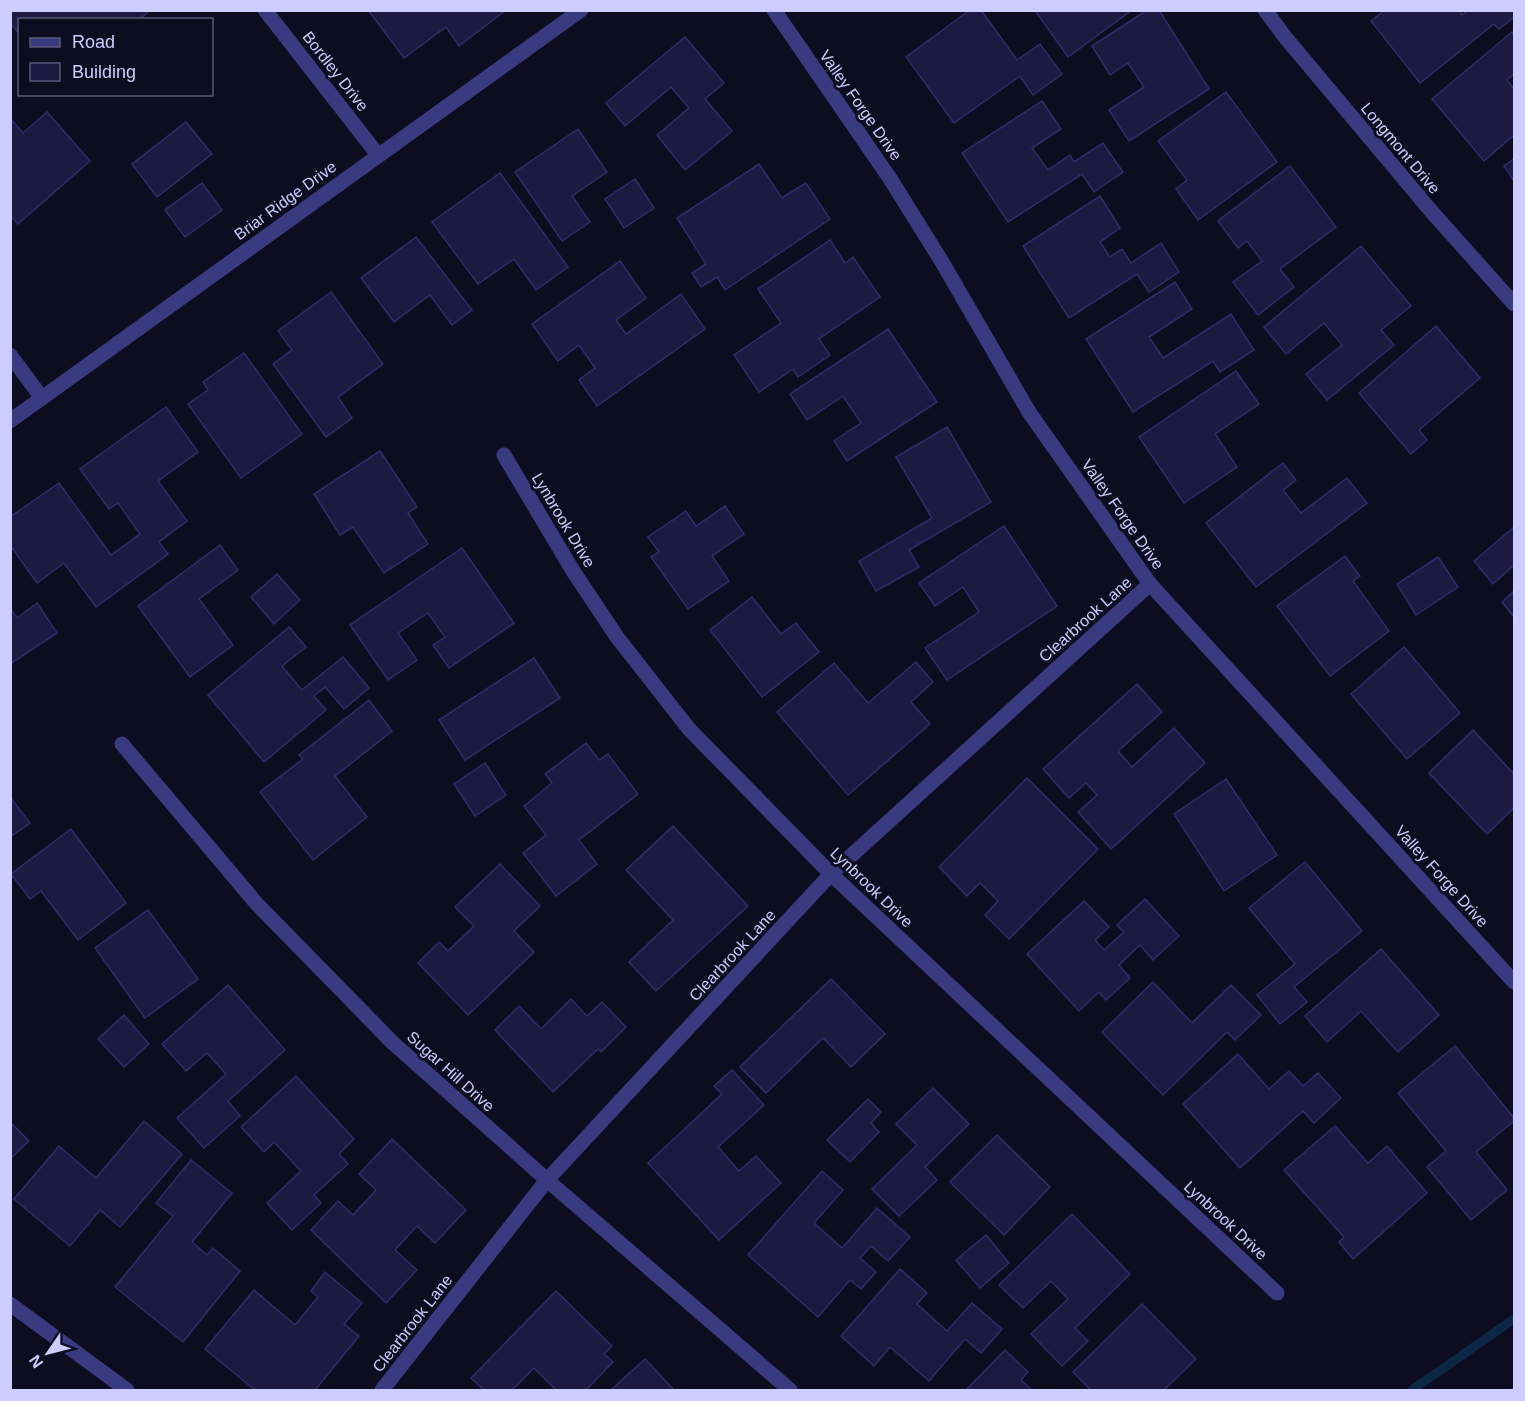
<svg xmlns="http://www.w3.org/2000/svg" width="1525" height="1401" viewBox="0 0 1525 1401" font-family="Arial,sans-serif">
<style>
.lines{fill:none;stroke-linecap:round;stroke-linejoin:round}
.stream{stroke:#0c2645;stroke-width:9}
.building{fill:#1e1941;stroke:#322b6d;stroke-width:1.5}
.minor{stroke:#383b7f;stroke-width:15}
.labels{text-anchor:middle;stroke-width:6;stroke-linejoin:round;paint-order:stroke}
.street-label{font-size:16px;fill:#cdccff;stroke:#0e0d20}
</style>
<rect width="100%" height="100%" fill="#0e0d20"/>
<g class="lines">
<path class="stream" d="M1412 1390 1514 1319"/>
</g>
<g class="building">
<path d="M10 10H150L139 20H20L18 32 10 23Z"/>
<path d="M368 10H506L459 46 446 27 404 58Z"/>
<path d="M970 10H981L1017 60 1040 44 1062 74 1033 95 1020 76 954 123 906 57Z"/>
<path d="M1037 10H1132L1068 57 1036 12Z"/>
<path d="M1147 10H1159L1209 89 1129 141 1109 110 1144 87 1128 63 1110 75 1092 46Z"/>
<path d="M1385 10H1459L1462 15 1468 10H1514V17L1499 29 1494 24 1420 83 1371 21Z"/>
<path d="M1512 32 1514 35V74L1507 80 1514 89V135L1484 161 1432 99Z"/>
<path d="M685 37 724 83 705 99 732 131 685 170 657 135 689 108 671 87 625 126 606 103Z"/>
<path d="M1226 92 1277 162 1198 220 1176 189 1187 180 1158 141Z"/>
<path d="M1042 101 1061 129 1032 148 1048 170 1070 155 1074 162 1103 143 1123 172 1094 192 1082 174 1008 222 962 153Z"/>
<path d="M47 112 90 161 18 224 10 215V118L23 133Z"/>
<path d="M186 122 212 154 157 197 132 164Z"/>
<path d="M578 129 607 172 572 196 590 222 562 241 515 172Z"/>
<path d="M1514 159V181L1504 166Z"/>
<path d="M759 164 782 198 806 183 830 219 725 290 717 277 701 287 692 273 706 264 677 218Z"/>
<path d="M1290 166 1336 227 1280 269 1294 287 1258 315 1233 282 1262 261 1247 241 1238 248 1218 221Z"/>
<path d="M500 173 568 267 536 290 514 259 478 284 432 222Z"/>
<path d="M635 179 654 208 624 228 605 199Z"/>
<path d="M202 183 222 210 185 237 165 210Z"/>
<path d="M1100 196 1120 228 1100 242 1110 257 1122 249 1131 263 1161 243 1179 272 1149 292 1137 274 1069 318 1023 246Z"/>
<path d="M416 237 472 310 452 325 430 295 394 322 361 278Z"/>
<path d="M830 240 845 263 853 257 880 297 819 339 830 355 798 377 793 369 759 392 734 355 781 323 758 289Z"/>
<path d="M1361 246 1411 306 1381 330 1394 345 1327 400 1306 374 1342 345 1324 323 1286 354 1264 327Z"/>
<path d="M620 261 646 298 616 320 626 334 681 294 705 329 597 406 579 380 595 368 579 345 558 361 532 324Z"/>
<path d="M1175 282 1192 309 1149 337 1163 358 1231 314 1254 350 1220 372 1213 361 1133 412 1086 339Z"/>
<path d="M331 292 383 364 338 397 352 418 326 437 273 364 292 350 278 331Z"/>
<path d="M1436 326 1480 378 1419 430 1427 440 1411 454 1359 393Z"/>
<path d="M888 329 937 402 847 461 834 441 861 423 843 396 807 420 790 394Z"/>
<path d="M244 353 302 434 241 478 188 404 208 390 203 382Z"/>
<path d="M1236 371 1259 404 1215 434 1237 467 1184 503 1139 437Z"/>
<path d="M166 407 198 452 158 481 187 521 159 542 168 554 96 607 64 563 37 583 10 545V517L59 483 111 555 140 534 118 503 109 509 80 469Z"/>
<path d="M947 427 991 502 909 550 919 567 876 591 859 561 932 518 896 457Z"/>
<path d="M380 451 417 507 408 513 428 544 384 573 353 527 340 535 314 494Z"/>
<path d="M1283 463 1296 480 1283 490 1301 513 1347 478 1367 503 1256 587 1206 523Z"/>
<path d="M725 506 744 534 712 556 729 581 688 609 651 557 659 552 648 537 686 511 696 526Z"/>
<path d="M1004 526 1057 606 947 680 925 648 979 612 963 587 935 606 919 583Z"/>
<path d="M1514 527V565L1493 584 1474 561Z"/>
<path d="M220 545 238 570 199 599 233 645 190 677 138 606Z"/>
<path d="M462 548 514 623 449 668 433 645 445 637 428 613 398 633 417 660 388 680 350 625Z"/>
<path d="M1345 556 1360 576 1353 581 1389 631 1330 676 1277 606Z"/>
<path d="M1438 557 1458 587 1416 615 1397 584Z"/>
<path d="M277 574 300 600 274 624 251 597Z"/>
<path d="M1514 591V617L1502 602Z"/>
<path d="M752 597 781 634 796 623 819 652 762 697 710 630Z"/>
<path d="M37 603 57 633 10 664V608L17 618Z"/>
<path d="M289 627 306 647 282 666 302 690 343 657 369 688 344 709 325 687 314 696 326 710 264 762 208 695Z"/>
<path d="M1404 647 1460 713 1407 759 1351 694Z"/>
<path d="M534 658 560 698 465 760 439 720Z"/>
<path d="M916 662 933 682 911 702 930 724 848 795 777 712 834 663 868 703Z"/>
<path d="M1137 684 1162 712 1118 751 1132 767 1174 728 1205 763 1111 849 1078 812 1097 795 1086 783 1069 798 1043 769Z"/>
<path d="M369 700 392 731 335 776 367 817 313 860 260 792 303 759 299 755Z"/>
<path d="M1473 730 1514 774V808L1487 834 1429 773Z"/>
<path d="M586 743 599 760 608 754 638 794 579 840 597 864 556 896 523 853 546 835 524 806 552 783 545 774Z"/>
<path d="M485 763 506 795 475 816 454 784Z"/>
<path d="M1027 778 1098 849 1009 939 985 915 998 901 980 883 967 896 939 867Z"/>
<path d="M1226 779 1277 855 1224 891 1174 814Z"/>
<path d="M10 797 30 823 10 837Z"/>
<path d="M673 826 748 906 656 991 629 962 673 920 626 870Z"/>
<path d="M71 829 126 903 78 940 41 891 30 899 11 874Z"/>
<path d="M1305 862 1362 931 1294 987 1307 1002 1280 1024 1257 995 1295 964 1249 908Z"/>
<path d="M500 864 540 906 514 931 534 952 468 1015 418 963 439 942 448 951 474 926 455 907Z"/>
<path d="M1145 899 1179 936 1153 960 1140 945 1119 965 1130 978 1106 1000 1099 992 1079 1011 1027 954 1084 901 1109 927 1095 940 1104 950 1124 932 1117 925Z"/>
<path d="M148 910 198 979 145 1018 95 948Z"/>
<path d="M1381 949 1439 1015 1398 1052 1361 1011 1327 1042 1305 1016Z"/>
<path d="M831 979 885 1034 851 1067 823 1038 766 1093 740 1067Z"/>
<path d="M1153 982 1192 1023 1231 985 1261 1015 1235 1040 1227 1032 1163 1095 1102 1032Z"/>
<path d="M228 985 285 1050 228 1101 240 1116 204 1148 177 1118 226 1074 207 1053 186 1071 162 1044Z"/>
<path d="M571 999 587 1016 602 1002 626 1027 601 1052 598 1049 553 1092 495 1030 519 1006 541 1029Z"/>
<path d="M124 1015 149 1044 124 1067 98 1039Z"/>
<path d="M1455 1046 1514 1118V1121L1476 1152 1507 1190 1471 1220 1427 1167 1446 1151 1398 1093Z"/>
<path d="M1238 1054 1269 1089 1289 1071 1303 1086 1318 1073 1341 1098 1314 1123 1303 1111 1240 1168 1183 1104Z"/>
<path d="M732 1070 764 1105 718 1147 739 1171 756 1156 781 1183 719 1240 648 1163 722 1094 714 1086Z"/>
<path d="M296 1076 354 1139 339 1154 348 1164 314 1195 321 1203 292 1230 267 1203 301 1171 274 1142 264 1152 241 1127Z"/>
<path d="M933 1088 969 1124 925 1167 937 1180 899 1216 872 1189 917 1145 896 1124Z"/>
<path d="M868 1099 881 1112 871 1123 879 1132 850 1162 827 1140Z"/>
<path d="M144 1121 182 1154 120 1227 100 1210 70 1246 14 1199 59 1146 96 1178Z"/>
<path d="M10 1122 29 1141 10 1159Z"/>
<path d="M1335 1126 1368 1163 1387 1146 1427 1193 1353 1259 1339 1242 1344 1237 1284 1170Z"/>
<path d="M997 1135 1050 1187 1004 1235 950 1182Z"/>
<path d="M392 1139 466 1210 435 1243 417 1226 395 1250 417 1270 386 1303 311 1230 338 1201 353 1215 376 1190 359 1174Z"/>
<path d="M191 1160 232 1193 192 1242 207 1255 213 1248 240 1271 183 1342 115 1287 173 1216 156 1203Z"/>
<path d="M822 1171 843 1190 814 1223 842 1248 877 1208 910 1237 888 1261 871 1246 860 1258 876 1272 861 1289 850 1280 818 1317 748 1255Z"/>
<path d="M1072 1214 1130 1274 1075 1328 1088 1341 1062 1366 1031 1334 1068 1299 1051 1281 1023 1308 999 1285Z"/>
<path d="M986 1235 1009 1263 980 1288 956 1260Z"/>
<path d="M900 1269 927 1293 917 1304 947 1331 972 1303 1002 1329 981 1353 965 1339 929 1381 890 1347 874 1366 841 1336Z"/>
<path d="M325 1272 362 1303 344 1324 359 1336 315 1390H255L205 1349 254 1290 295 1325 318 1297 311 1291Z"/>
<path d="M556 1291 612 1346 604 1354 613 1362 586 1390H556L534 1368 512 1390H484L471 1378Z"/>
<path d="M1142 1304 1196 1359 1164 1390H1091L1073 1372Z"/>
<path d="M1005 1350 1028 1372 1021 1380 1032 1390H966Z"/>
<path d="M645 1359 674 1390H611Z"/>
</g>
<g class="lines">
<g class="minor">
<path d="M265 10 378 155"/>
<path d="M774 10 891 180 942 262 1029 412 1150 584 1514 982"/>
<path d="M1265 10 1285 37 1431 211 1514 304"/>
<path d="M10 355 42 398"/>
<path d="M10 421 581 10"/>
<path d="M504 455 573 571 617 637 689 729 831 874 1277 1293"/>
<path d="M122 744 256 903 393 1043 547 1180 790 1390"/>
<path d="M10 1304 127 1390"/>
<path d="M382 1390 547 1180 831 874 1150 584"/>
</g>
</g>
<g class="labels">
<g class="street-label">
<text transform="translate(336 71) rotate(52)" y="6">Bordley Drive</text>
<text transform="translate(861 105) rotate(55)" y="6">Valley Forge Drive</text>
<text transform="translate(1401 148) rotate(50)" y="6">Longmont Drive</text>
<text transform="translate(285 200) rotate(-36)" y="6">Briar Ridge Drive</text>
<text transform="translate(1123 514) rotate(55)" y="6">Valley Forge Drive</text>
<text transform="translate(564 520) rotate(59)" y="6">Lynbrook Drive</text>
<text transform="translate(1085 619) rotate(-42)" y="6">Clearbrook Lane</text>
<text transform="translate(1442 876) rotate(48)" y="6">Valley Forge Drive</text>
<text transform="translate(872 887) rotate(44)" y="6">Lynbrook Drive</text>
<text transform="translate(732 955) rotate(-47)" y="6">Clearbrook Lane</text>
<text transform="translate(451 1071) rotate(42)" y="6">Sugar Hill Drive</text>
<text transform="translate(1226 1220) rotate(43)" y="6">Lynbrook Drive</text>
<text transform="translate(412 1323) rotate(-52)" y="6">Clearbrook Lane</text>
</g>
</g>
<rect width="1525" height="1401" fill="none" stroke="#cdccff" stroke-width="24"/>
<rect x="18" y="18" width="195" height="78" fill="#0e0d20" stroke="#5a5979" stroke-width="1.5"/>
<rect x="30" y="38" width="30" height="9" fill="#383b7f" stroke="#5a5979" stroke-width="1.5"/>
<text x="72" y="48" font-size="18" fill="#cdccff">Road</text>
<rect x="30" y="63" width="30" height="18" fill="#1e1941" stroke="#5a5979" stroke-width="1.5"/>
<text x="72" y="78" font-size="18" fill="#cdccff">Building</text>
<g transform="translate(48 1353) rotate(235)" stroke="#0e0d20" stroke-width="4.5" paint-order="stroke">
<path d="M0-4.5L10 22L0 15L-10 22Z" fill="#cdccff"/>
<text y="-9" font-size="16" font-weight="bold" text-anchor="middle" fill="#cdccff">N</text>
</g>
</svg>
